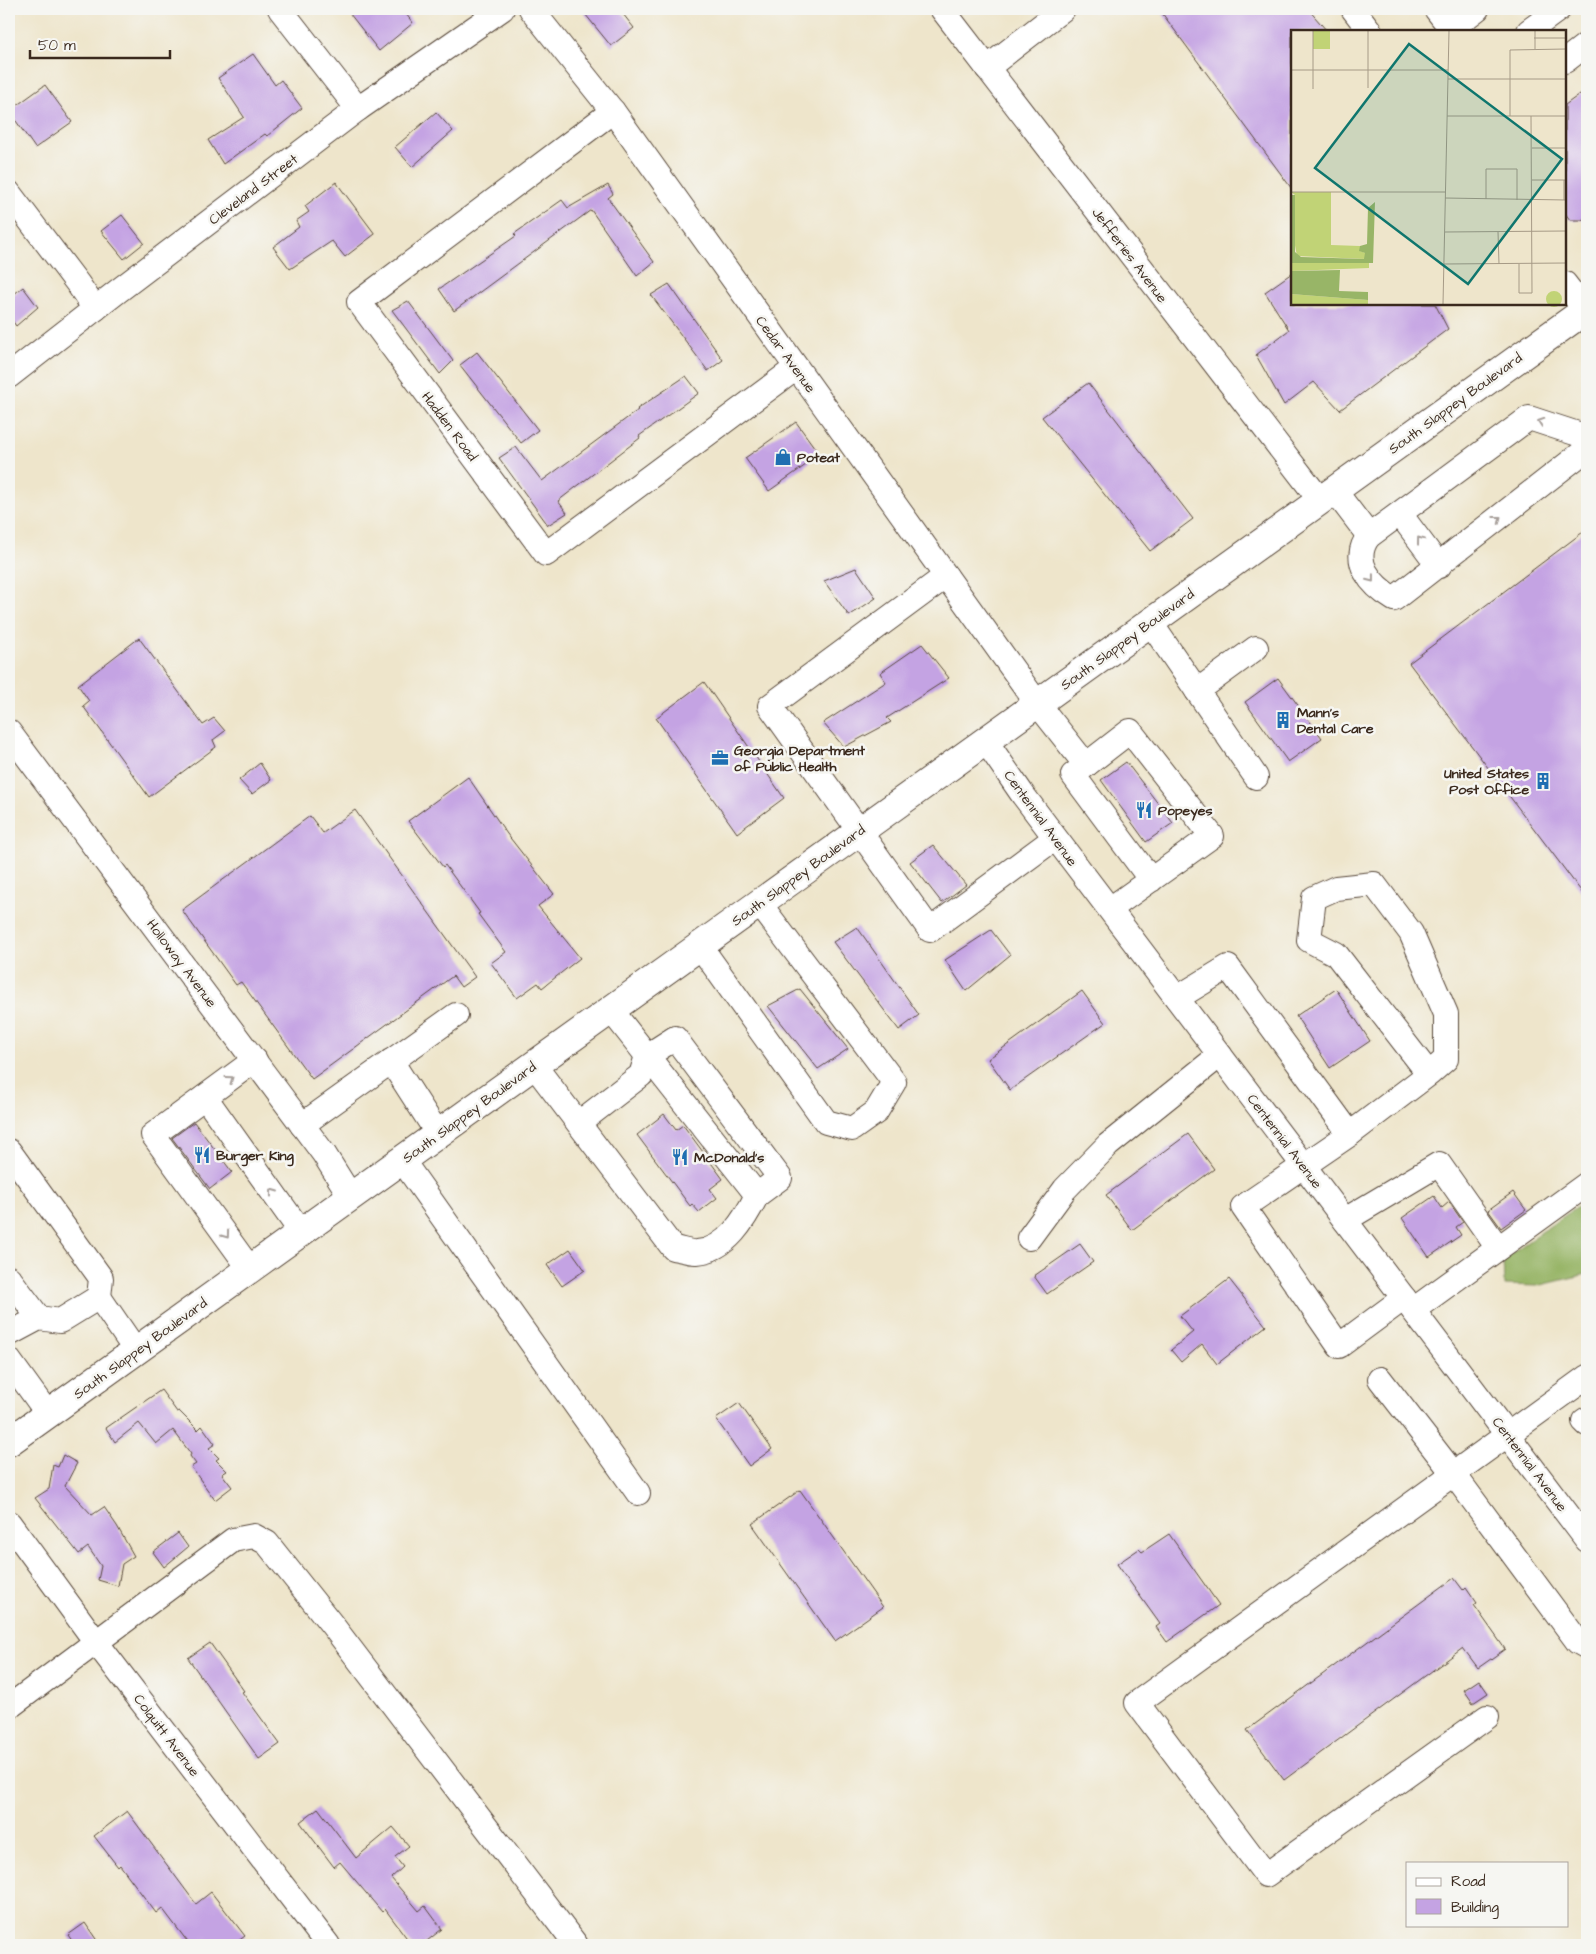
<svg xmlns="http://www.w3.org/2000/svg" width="1596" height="1954" viewBox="0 0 1596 1954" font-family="'Architects Daughter',sans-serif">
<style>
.forest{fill:#98b567;stroke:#6a7042}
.building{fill:#c4a3e3}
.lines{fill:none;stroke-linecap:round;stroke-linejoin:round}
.minor-casing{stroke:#564638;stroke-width:26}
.major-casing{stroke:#564638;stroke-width:30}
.minor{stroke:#fff;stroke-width:24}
.major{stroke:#fff;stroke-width:28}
.oneway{stroke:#a79f9a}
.labels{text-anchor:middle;stroke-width:5;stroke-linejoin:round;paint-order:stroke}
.street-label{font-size:14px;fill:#3b2a1e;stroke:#f6f6f2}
.poi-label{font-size:14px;font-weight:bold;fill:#3b2a1e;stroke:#f6f6f2;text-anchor:start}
.inset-road{fill:none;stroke:#a69a86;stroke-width:1}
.view{fill:#0f766e;fill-opacity:0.15;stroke:#0f766e;stroke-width:2.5}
.inset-edge{fill:none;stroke:#3b2a1e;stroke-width:2.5}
</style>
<rect width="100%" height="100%" fill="#f6f6f2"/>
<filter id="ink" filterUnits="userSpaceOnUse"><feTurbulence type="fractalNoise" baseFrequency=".02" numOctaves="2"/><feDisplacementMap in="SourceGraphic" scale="10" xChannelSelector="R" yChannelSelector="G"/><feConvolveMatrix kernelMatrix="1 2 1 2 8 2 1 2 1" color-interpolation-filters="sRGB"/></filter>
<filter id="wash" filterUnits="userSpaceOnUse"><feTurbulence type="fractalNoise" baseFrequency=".0096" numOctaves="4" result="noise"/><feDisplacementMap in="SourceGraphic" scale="20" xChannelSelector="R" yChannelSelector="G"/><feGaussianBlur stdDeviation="1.12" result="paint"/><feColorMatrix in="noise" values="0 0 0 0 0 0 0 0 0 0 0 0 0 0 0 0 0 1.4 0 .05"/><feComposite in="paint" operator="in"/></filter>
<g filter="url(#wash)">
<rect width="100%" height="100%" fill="#eee5cb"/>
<path class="forest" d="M1587 1200V1274L1537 1286 1504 1285 1503 1259Z"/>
<g id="blocks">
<g class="building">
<path d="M346 9H402L413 23 379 51Z"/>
<path d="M581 9H619L634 28 611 46Z"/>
<path d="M1159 9H1308L1327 31H1292V189Z"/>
<path d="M253 54 275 85 281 80 302 108 267 136 265 134 223 164 208 140 244 117 218 78Z"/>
<path d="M45 85 72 122 35 148 9 111Z"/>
<path d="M1587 89V216L1582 220H1570L1565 213V105Z"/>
<path d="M436 112 453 131 412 167 395 147Z"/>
<path d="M336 182 375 234 345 257 332 241 290 269 273 247 299 227 296 221 309 212 305 206Z"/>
<path d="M608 185 613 194 608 198 654 262 637 276 591 210 454 311 439 289 516 236 514 234 562 200 568 208Z"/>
<path d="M122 215 144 243 124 259 101 231Z"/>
<path d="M1292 273V304H1435L1448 329 1340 410 1314 382 1284 405 1256 355 1289 330 1265 292Z"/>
<path d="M669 284 723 360 708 371 651 295Z"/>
<path d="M23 287 38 307 16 326 9 316V298Z"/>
<path d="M408 301 453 361 440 374 392 310Z"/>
<path d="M477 352 538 430 521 443 460 365Z"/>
<path d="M686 376 699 393 639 436 640 438 558 501 567 513 548 525 499 458 516 447 542 481 638 410 637 409Z"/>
<path d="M1088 383 1193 519 1150 551 1042 417Z"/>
<path d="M796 422 820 455 769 491 745 458Z"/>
<path d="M1587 529V899L1409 663Z"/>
<path d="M856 568 876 598 849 616 824 581Z"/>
<path d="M139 638 203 725 214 718 225 731 213 740 216 747 149 797 83 706 89 701 78 685Z"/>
<path d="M922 644 949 678 887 718 891 722 844 747 823 723 886 682 880 673Z"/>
<path d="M1278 678 1322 738 1288 762 1245 702Z"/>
<path d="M704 682 784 798 737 833 656 718Z"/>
<path d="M1126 762 1173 823 1146 842 1101 780Z"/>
<path d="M260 763 271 780 252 794 239 780Z"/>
<path d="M468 777 507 834 554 894 538 906 580 958 542 988 538 983 517 998 491 963 506 952 478 914 480 913 445 865 443 867 408 821Z"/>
<path d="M355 810 475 977 461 987 453 976 312 1079 241 982 236 985 182 910 310 816 323 833Z"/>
<path d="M933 845 966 885 942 903 910 862Z"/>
<path d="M857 927 919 1015 899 1030 833 942Z"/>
<path d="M991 930 1010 955 966 991 945 960Z"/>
<path d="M800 989 848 1049 818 1069 768 1006Z"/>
<path d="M1336 989 1370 1041 1330 1068 1296 1016Z"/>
<path d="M1082 991 1105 1023 1010 1090 988 1059Z"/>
<path d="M664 1114 676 1130 683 1125 723 1179 710 1189 717 1198 699 1212 692 1204 690 1206 637 1135Z"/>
<path d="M194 1122 232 1172 210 1189 172 1138Z"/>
<path d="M1188 1134 1214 1169 1132 1230 1106 1195Z"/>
<path d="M1513 1192 1526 1210 1501 1228 1488 1210Z"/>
<path d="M1434 1196 1442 1208 1449 1202 1463 1222 1456 1227 1461 1235 1429 1257 1402 1218Z"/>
<path d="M1080 1244 1093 1262 1047 1294 1034 1276Z"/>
<path d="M570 1249 585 1270 562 1286 547 1265Z"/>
<path d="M1229 1279 1266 1326 1217 1364 1202 1344 1181 1362 1171 1350 1193 1332 1180 1316Z"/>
<path d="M161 1390 177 1412 179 1411 198 1430 202 1426 215 1444 209 1448 219 1458 216 1460 227 1471 222 1474 232 1487 215 1500 191 1467 196 1464 190 1456 191 1454 173 1430 156 1444 139 1423 115 1442 106 1428Z"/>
<path d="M739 1403 772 1449 749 1466 716 1419Z"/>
<path d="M63 1455 77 1463 65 1486 92 1515 104 1507 117 1526 134 1556 122 1564 118 1586 98 1580 101 1566 88 1547 79 1554 35 1498 49 1489 53 1465 58 1467Z"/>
<path d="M800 1490 883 1607 835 1641 752 1524Z"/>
<path d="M178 1533 188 1547 164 1567 153 1552Z"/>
<path d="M1169 1534 1219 1605 1167 1642 1156 1627 1160 1624 1117 1564 1139 1549 1142 1552Z"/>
<path d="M1454 1578 1463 1590 1466 1587 1477 1603 1474 1605 1505 1649 1478 1668 1463 1648 1284 1780 1247 1730Z"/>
<path d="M210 1643 244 1691 242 1692 280 1744 259 1759 188 1658Z"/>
<path d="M1479 1680 1488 1693 1473 1703 1464 1690Z"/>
<path d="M318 1808 356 1858 393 1827 409 1846 395 1857 403 1867 391 1878 419 1911 425 1906 442 1929 422 1945H412L385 1909 382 1912 340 1862 334 1867 300 1822Z"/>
<path d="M127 1811 196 1904 211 1892 245 1936 233 1945H190L162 1908 156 1913 120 1865 118 1867 94 1836Z"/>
<path d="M85 1923 100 1945H75L68 1935Z"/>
</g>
</g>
</g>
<g filter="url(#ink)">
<use href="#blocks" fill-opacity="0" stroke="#564638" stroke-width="1"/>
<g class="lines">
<g class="minor-casing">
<g id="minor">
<path d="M280 9 358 109"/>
<path d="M531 9 615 114 1037 703 1086 765"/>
<path d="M942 9 1320 500"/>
<path d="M1353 9 1370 31"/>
<path d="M1436 9 1453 31"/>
<path d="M1451 29 1477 9"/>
<path d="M1529 31 1559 9"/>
<path d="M1565 61 1587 44"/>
<path d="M987 68 1063 9"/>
<path d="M613 111 359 302 546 554 796 368"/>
<path d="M9 193 78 284 95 309"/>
<path d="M1565 284 1585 310"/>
<path d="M9 376 118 291 358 109 502 9"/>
<path d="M1587 437 1529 418 1369 536C1349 561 1372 586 1394 599L1587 449"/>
<path d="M1334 490 1369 536"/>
<path d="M1400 514 1439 566"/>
<path d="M946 576 770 706 930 930 1055 838"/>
<path d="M1150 622 1256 777"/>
<path d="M1197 691 1256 648"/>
<path d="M9 732 324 1154 351 1197"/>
<path d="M985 740 1023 795 1587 1540"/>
<path d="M1110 909 1212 836 1130 731 1073 775 1151 880"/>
<path d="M700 946 826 1122 852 1129 876 1112 894 1082 759 903"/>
<path d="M1177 998 1228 967 1350 1134 1243 1207 1339 1346 1404 1298"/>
<path d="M391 1061 438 1134"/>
<path d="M534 1065 673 1248C681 1249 690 1253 697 1252 727 1250 745 1219 757 1195L611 1010"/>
<path d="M205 1097 301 1232"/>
<path d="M579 1123 641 1075 647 1056 675 1038 780 1178 757 1195"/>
<path d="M302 1125 456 1015"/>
<path d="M1350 1134 1429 1074 1336 954 1309 940 1314 898 1336 888 1374 884 1411 933 1446 1014V1059L1429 1074"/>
<path d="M9 1151 101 1278 99 1297"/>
<path d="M402 1160 638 1493"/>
<path d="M1345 1220 1439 1164 1498 1248"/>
<path d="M1029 1238 1065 1189 1108 1145 1220 1055"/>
<path d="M250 1269 153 1135 255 1060"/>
<path d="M9 1278 39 1318"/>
<path d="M1413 1310 1587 1184"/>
<path d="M9 1334 39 1318 60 1321 99 1297 136 1351"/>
<path d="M9 1360 48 1414"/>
<path d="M1380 1379 1453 1473 1578 1642 1587 1647"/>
<path d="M1587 1419 1584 1421 1587 1424"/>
<path d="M9 1523 96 1642 328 1945"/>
<path d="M9 1707 233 1540 254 1536 267 1543 333 1626 576 1945"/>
<path d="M1487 1717 1266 1875 1137 1703 1587 1377"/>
</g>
</g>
<g class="major-casing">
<path id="major" d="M9 1442 1587 309"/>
</g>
<use href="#minor" class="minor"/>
<use href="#major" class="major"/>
</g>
<defs><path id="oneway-chevron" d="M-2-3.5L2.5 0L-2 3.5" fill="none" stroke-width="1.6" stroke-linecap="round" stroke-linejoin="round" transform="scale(1.25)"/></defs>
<g class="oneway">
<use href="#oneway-chevron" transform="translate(1541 422) rotate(-162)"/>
<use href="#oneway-chevron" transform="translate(1498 519) rotate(-38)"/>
<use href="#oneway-chevron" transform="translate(1420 540) rotate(-127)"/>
<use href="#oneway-chevron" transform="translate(1371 579) rotate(52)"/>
<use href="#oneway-chevron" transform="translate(230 1079) rotate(-36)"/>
<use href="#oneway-chevron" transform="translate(273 1192) rotate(-126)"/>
<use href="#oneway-chevron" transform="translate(226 1235) rotate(54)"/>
</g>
</g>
<defs>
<g id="shop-bare" transform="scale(1.35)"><path d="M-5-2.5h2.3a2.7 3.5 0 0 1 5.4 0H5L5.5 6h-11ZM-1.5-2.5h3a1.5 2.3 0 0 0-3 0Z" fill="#1f6fb2" stroke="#f6f6f2" stroke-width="2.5" paint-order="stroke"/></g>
<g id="building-bare" transform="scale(1.35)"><path d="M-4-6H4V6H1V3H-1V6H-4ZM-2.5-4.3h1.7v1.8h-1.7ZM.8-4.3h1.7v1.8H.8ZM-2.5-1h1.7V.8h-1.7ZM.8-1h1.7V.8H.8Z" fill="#1f6fb2" stroke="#f6f6f2" stroke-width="2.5" paint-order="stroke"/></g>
<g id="office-bare" transform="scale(1.35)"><path d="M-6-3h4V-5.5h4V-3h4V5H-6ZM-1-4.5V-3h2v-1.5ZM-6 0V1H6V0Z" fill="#1f6fb2" stroke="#f6f6f2" stroke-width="2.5" paint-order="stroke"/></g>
<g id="restaurant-bare" transform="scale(1.35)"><path d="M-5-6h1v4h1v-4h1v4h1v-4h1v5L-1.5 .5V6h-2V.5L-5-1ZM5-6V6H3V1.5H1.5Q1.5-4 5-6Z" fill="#1f6fb2" stroke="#f6f6f2" stroke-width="2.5" paint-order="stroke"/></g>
</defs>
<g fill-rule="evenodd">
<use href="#shop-bare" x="783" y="457"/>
<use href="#building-bare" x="1283" y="720"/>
<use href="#office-bare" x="720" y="758"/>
<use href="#building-bare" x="1543" y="781"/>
<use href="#restaurant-bare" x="1144" y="810"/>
<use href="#restaurant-bare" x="202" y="1155"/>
<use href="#restaurant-bare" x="680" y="1157"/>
</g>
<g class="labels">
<g class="street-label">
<text transform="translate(253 189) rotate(-37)" y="5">Cleveland Street</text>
<text transform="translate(1130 255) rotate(53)" y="5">Jefferies Avenue</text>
<text transform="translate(786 354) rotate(54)" y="5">Cedar Avenue</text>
<text transform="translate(1455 403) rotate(-36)" y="5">South Slappey Boulevard</text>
<text transform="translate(450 426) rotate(53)" y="5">Hadden Road</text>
<text transform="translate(1127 639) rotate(-36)" y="5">South Slappey Boulevard</text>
<text transform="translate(1041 818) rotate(54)" y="5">Centennial Avenue</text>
<text transform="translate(798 875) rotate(-36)" y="5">South Slappey Boulevard</text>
<text transform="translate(182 963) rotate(53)" y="5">Holloway Avenue</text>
<text transform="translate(469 1112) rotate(-36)" y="5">South Slappey Boulevard</text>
<text transform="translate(1285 1141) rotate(53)" y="5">Centennial Avenue</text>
<text transform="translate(140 1348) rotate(-36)" y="5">South Slappey Boulevard</text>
<text transform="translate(1530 1464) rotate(53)" y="5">Centennial Avenue</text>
<text transform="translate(167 1735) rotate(53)" y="5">Colquitt Avenue</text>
</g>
<g class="poi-label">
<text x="797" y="462">Poteat</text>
<text x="1297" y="717">Mann's<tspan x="1297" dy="16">Dental Care</tspan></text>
<text x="734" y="755">Georgia Department<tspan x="734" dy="16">of Public Health</tspan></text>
<text x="1529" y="778" text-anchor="end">United States<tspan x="1529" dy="16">Post Office</tspan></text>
<text x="1158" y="815">Popeyes</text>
<text x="216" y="1160">Burger King</text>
<text x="694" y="1162">McDonald's</text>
</g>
</g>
<g transform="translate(1291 30)">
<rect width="275" height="275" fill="#eee5cb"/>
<path d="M22 1H39V19H22ZM0 162H40V215L69 216V221L74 223V229L6 226 3 210 4 165ZM0 233H78V238L0 241ZM255 269a8 8 0 1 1 16 0a8 8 0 1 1-16 0ZM0 264 77 270V274H0Z" fill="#c1d376"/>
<path d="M0 165H4V222L10 227 73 229 74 223 68 221 69 216 76 214 77 178 84 172 82 233H0ZM49 240 48 261 77 262V270L0 264V241Z" fill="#98b567"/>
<path class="inset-road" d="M22 1V59M77 1V58M243 8H275M244 19V1M0 40H157M157 49H275M156 86H275M219 86V20L275 19M241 118H275M241 150H275M273 150V170M0 162H155M154 168 275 170M195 169V139H226V170M154 202 275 201M207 202 208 234M153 234 275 233M228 234V263H241L240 86M152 274 158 1"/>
<path class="view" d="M118 14 271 129 177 254 24 138Z"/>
<rect width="275" height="275" class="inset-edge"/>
</g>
<rect width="1596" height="1954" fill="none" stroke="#f6f6f2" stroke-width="30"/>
<rect x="1406" y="1862" width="162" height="65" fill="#f6f6f2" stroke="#aba49d"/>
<rect x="1416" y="1878" width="25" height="8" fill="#ffffff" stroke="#aba49d"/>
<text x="1451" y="1886" font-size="15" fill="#3b2a1e">Road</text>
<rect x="1416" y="1899" width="25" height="15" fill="#c4a3e3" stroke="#aba49d"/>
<text x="1451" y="1912" font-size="15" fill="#3b2a1e">Building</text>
<path d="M30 50v8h140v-8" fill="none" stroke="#3b2a1e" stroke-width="2.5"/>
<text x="38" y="50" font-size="15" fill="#3b2a1e" stroke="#f6f6f2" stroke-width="4" paint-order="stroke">50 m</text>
</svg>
